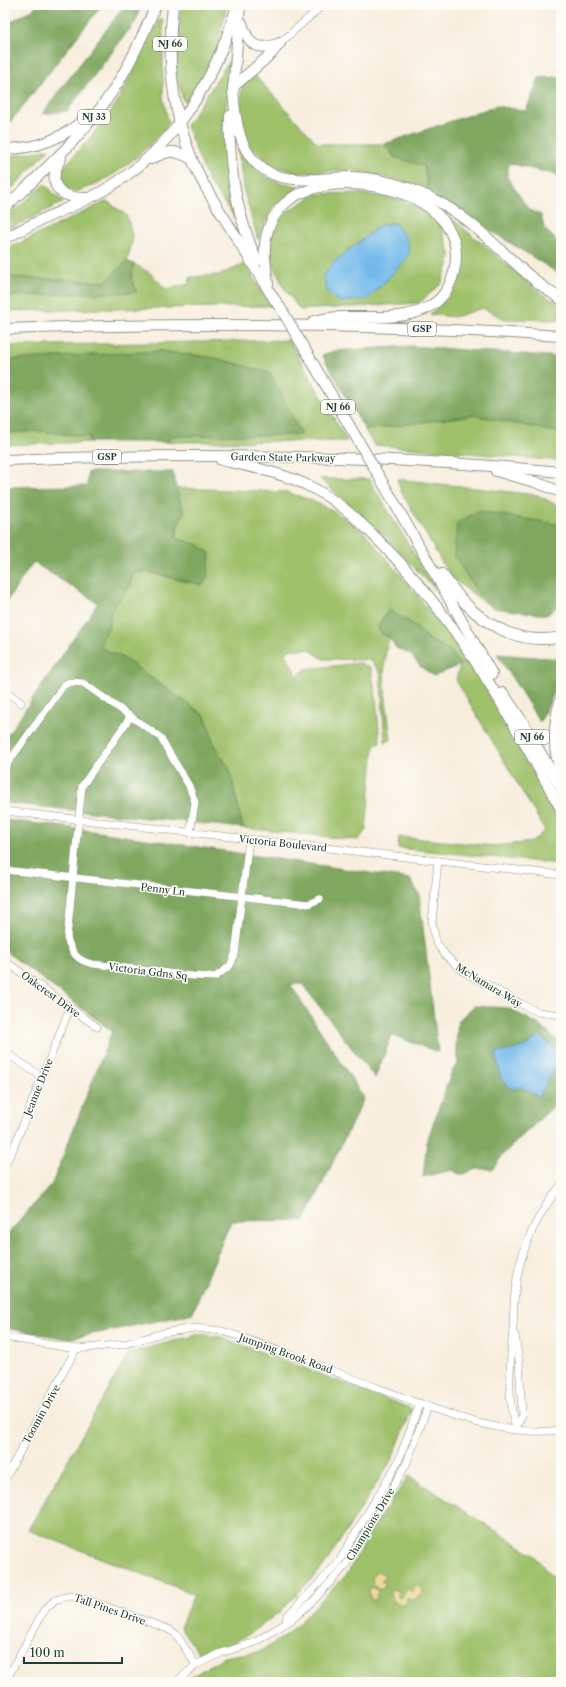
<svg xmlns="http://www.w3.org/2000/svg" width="566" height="1687" viewBox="0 0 566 1687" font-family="'Libre Caslon Text',serif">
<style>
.green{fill:#9fc16b;stroke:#5f7f50;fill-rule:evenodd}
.forest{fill:#7fa75f;stroke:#4f724a}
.sand{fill:#eeda9e;stroke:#868c69}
.water{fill:#73baeb;stroke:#497c90}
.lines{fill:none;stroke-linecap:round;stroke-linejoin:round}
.minor-casing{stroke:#8c9688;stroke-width:8}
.highway-casing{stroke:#8c9688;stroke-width:12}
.minor{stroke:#fff;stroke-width:7}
.highway{stroke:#fff;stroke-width:10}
.highway-bridge-casing{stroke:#8c9688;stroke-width:12;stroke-linecap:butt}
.highway-bridge{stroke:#fff;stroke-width:10}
.labels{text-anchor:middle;stroke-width:3;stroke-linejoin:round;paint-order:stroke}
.shield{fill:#fdfcf7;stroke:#62766e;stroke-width:1}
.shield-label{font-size:9px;font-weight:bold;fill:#1f3d34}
.street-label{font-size:10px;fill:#1f3d34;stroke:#fdfcf7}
</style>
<rect width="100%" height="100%" fill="#fdfcf7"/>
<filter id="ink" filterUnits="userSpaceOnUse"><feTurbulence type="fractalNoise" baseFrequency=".025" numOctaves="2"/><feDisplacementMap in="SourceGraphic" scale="8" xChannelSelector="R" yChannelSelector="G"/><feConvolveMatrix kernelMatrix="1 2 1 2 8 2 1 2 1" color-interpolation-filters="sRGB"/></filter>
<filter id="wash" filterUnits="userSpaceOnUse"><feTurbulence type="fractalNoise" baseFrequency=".012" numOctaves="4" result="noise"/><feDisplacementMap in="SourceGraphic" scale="16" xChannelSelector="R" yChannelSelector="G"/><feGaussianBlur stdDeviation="0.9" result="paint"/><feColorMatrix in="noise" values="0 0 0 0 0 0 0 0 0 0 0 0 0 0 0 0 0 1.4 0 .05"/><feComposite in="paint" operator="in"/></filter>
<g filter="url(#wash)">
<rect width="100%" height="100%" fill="#f8eedd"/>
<g class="green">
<path d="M181 5H227C220 39 210 78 186 103L183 100 175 68Z"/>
<path d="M163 19V98L169 124C142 154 113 182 73 192L61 184 63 168 90 138 116 104 159 20Z"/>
<path d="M232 57 223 130 235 218 209 182 186 126Z"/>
<path d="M249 69 318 144H384L394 157 424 166 428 191 423 186 352 170 299 173 273 166 248 146 239 117 243 83Z"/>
<path d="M238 148 258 173 282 184 300 186 272 207 258 240 243 187Z"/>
<path d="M49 149 5 196V157Z"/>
<path d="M45 184 63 202 5 231V219Z"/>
<path d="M359 193 401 200 434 216 443 231 451 257 441 284 419 303 300 310 284 288 270 258 274 227 288 211 316 194ZM382 224 406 260 393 273 335 261Z"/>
<path d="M107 201 127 216 133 239 127 261 105 282 9 277 5 289V250Z"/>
<path d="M449 216 542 294 561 305V320L504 319 483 308 454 317 430 314 449 297 457 279 460 246Z"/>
<path d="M134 264 150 273 166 289 189 284 190 277 219 275 245 264 271 306 5 311V296L136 292 131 279Z"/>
<path d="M289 340 347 441 169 442 168 436 270 373 215 358 161 351 5 360V346Z"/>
<path d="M473 415 561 433V461L374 445 365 430Z"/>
<path d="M40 431 90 437V442L5 445V433Z"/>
<path d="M320 479H369L436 590 377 529Z"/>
<path d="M397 479 537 495 561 507V525L478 511 476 591 493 608 451 578 401 491Z"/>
<path d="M176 488 286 492 314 501 347 519 367 535 404 579 465 656 500 711 561 826V864L398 848 399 837 495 846 532 842 545 830 456 680 460 665 449 650 431 641 411 623 389 610 382 619V634L390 638C378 666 388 710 391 740L385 742 380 672 370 660 323 659 309 649H291L286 654 297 676 306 669 360 663 371 668 376 697 380 742 374 746 366 830 358 840 243 828 229 768 215 747 205 716 123 658 99 647 108 628 111 610 130 586 133 572H149L191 583 197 544 177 539V527L184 513Z"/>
<path d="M200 1334 221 1337 412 1409 392 1459 324 1566 283 1609 253 1632 226 1647 200 1655 180 1627 194 1594 28 1530 129 1353Z"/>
<path d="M409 1476 534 1555 561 1589V1682H183L224 1657 261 1651 288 1634 348 1573 369 1533Z"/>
</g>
<g class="forest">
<path d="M37 5H102L8 125H5V24L31 11Z"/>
<path d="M125 5H140L136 21 67 111 42 114Z"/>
<path d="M561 77V176L509 163 507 177 529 210 541 215 544 228 561 245V275L428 191 424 166 394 157 384 144 496 106 526 111 539 78Z"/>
<path d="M127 261 134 264 131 279 137 292 5 296 9 277 105 282Z"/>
<path d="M410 346 561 357V433L473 415 365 430 322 355 334 351Z"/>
<path d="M161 351 215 358 270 373 302 435 169 436V442H90V437L40 431 5 433V360Z"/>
<path d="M88 472H173L176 488 184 513 177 527V539L197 544 210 553 207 578 203 585 149 572H133L130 586 111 610 108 628 99 647 123 658 205 716 215 747 229 768 243 828 5 803V739L98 603 33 562 7 601 5 600V487L87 486Z"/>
<path d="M478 511 561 525V603L547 615 493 608 476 591 454 555 457 523Z"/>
<path d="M389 610 411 623 431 641 449 650 460 665 434 676 421 667 410 654 396 648 390 638 382 634 378 628 382 619Z"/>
<path d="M497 654 561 659V678L540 722Z"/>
<path d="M5 820 65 827 410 879 419 894 438 1052 392 1035 375 1078 302 984H290L364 1098 305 1220 231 1221 192 1314 68 1339 5 1328V1240L8 1234 52 1184 112 1031 5 951Z"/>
<path d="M474 1006 508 1008 538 1024 560 1043 554 1049 539 1035C527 1049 514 1050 496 1053L501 1079 522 1087 539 1097 558 1060H561V1084L557 1103 504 1153 493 1169H477L461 1175 452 1170 423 1177 427 1141 452 1071 458 1064 456 1045 458 1021Z"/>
</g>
<g class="sand">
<path d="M377 1571 384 1574V1578L381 1581 385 1583 383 1589H379L374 1584 372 1578Z"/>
<path d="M417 1585 423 1591 420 1596 413 1600 407 1598 406 1604C398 1605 390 1601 390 1592L393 1589 398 1592V1597L402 1598 407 1589H410L412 1593 415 1586Z"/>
<path d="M372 1587 378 1590 375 1600 371 1599 369 1591Z"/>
</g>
<g class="water">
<path d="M394 223C404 234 414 245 406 260L368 299 340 302 327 292 323 276 335 261 382 224Z"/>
<path d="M539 1035 554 1049 557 1062 539 1097 522 1087 512 1089 501 1079 496 1053C514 1050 527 1049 539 1035Z"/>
</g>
</g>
<g filter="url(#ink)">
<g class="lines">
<g class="minor-casing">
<g id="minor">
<path d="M280 43 323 5"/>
<path d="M5 690 21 703"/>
<path d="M131 716 82 786 67 938C72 953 77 961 93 964L193 976 215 977 230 966 235 954 249 839"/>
<path d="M5 767 64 685 70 682 83 683 160 737 189 786 195 802 190 833"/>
<path d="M5 811 561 875"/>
<path d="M438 861 432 922 436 942 445 955 463 971 521 1004 538 1012 561 1015"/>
<path d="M5 870 308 904 320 899"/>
<path d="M5 961 97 1027"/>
<path d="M5 1052 42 1077"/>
<path d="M5 1165 13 1149 70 1008"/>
<path d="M515 1335 519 1361 522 1415 516 1428"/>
<path d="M5 1337 76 1349 125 1344 163 1333 195 1328 222 1331 244 1338C289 1355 334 1371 378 1388 436 1409 498 1438 561 1430"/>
<path d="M516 1428C507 1402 510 1369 512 1341 514 1325 513 1308 515 1292 519 1252 536 1216 561 1185"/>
<path d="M5 1479 76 1349"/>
<path d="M286 1622 287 1616 309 1594 338 1563 398 1462 420 1403"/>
<path d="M5 1682 44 1610 55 1600 69 1596 80 1597 168 1629 176 1634 196 1665"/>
<path d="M176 1682 196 1665 221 1653 253 1643 293 1619 314 1600 345 1566 406 1465 428 1406"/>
</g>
</g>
<g class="highway-casing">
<g id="highway">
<path d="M173 5C166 65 173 122 200 177 211 198 224 217 236 237 252 262 266 288 283 312"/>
<path d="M242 23C248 45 257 52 280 43"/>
<path d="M233 87C235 129 242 175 294 179 313 181 333 177 352 177 380 178 408 186 433 199 482 223 515 271 561 299"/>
<path d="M233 87 271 54 280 43"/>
<path d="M233 93 240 5"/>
<path d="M230 116C228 166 237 216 257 261"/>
<path d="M5 149C38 149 65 138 89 115"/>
<path d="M61 158C46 185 58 198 87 198"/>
<path d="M151 159C169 150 173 149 192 159"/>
<path d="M5 208C42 172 83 136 112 92 130 65 143 35 156 5"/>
<path d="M5 239C35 220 70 209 101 192 172 152 215 82 237 5"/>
<path d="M268 284C266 267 262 248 268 230 273 214 285 200 301 193 353 168 473 195 454 272 450 287 441 301 427 308 402 321 369 316 341 317 332 317 323 319 314 321"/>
<path d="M5 329C190 322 376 324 561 336"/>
<path d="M5 460C190 453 376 454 561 472"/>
<path d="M221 460C252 467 284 473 313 488 341 503 363 524 385 547 460 623 510 716 561 809"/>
<path d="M496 471 535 482 561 492"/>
<path d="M394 502 492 674"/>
<path d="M442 574C450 584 456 594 465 603 490 629 524 645 561 637"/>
<path d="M503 693 522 721 561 788"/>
<path d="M561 698C553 724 552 747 561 773"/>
</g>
</g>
<use href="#minor" class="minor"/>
<use href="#highway" class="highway"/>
<g class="highway-bridge-casing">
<path id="highway-bridge" d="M283 312 394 502"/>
</g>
<use href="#highway-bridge" class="highway-bridge"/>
</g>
</g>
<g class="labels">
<g class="shield">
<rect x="153" y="37" width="34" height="14" rx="3"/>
<rect x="78" y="110" width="32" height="14" rx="3"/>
<rect x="408" y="322" width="28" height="14" rx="3"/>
<rect x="321" y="400" width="34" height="14" rx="3"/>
<rect x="93" y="450" width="28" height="14" rx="3"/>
<rect x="515" y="730" width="34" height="14" rx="3"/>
</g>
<g class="shield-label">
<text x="170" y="47">NJ 66</text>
<text x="94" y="120">NJ 33</text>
<text x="422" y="332">GSP</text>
<text x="338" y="410">NJ 66</text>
<text x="107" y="460">GSP</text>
<text x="532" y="740">NJ 66</text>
</g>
<g class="street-label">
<text transform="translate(283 457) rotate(1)" y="4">Garden State Parkway</text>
<text transform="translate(283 843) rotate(6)" y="4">Victoria Boulevard</text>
<text transform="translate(163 889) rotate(7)" y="4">Penny Ln</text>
<text transform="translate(148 971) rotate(7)" y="4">Victoria Gdns Sq</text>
<text transform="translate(489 985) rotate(31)" y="4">McNamara Way</text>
<text transform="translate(51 994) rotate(36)" y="4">Oakcrest Drive</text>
<text transform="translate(38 1087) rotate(-68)" y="4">Jeanne Drive</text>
<text transform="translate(286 1353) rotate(20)" y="4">Jumping Brook Road</text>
<text transform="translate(41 1414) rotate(-61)" y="4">Toomin Drive</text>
<text transform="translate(370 1524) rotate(-59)" y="4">Champions Drive</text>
<text transform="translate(110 1609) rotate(19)" y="4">Tall Pines Drive</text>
</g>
</g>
<rect width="566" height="1687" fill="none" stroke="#fdfcf7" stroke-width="20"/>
<path d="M24 1657v6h98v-6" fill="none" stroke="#1f3d34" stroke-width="2"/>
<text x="30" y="1657" font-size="12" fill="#1f3d34" stroke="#fdfcf7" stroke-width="3" paint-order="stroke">100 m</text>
</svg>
